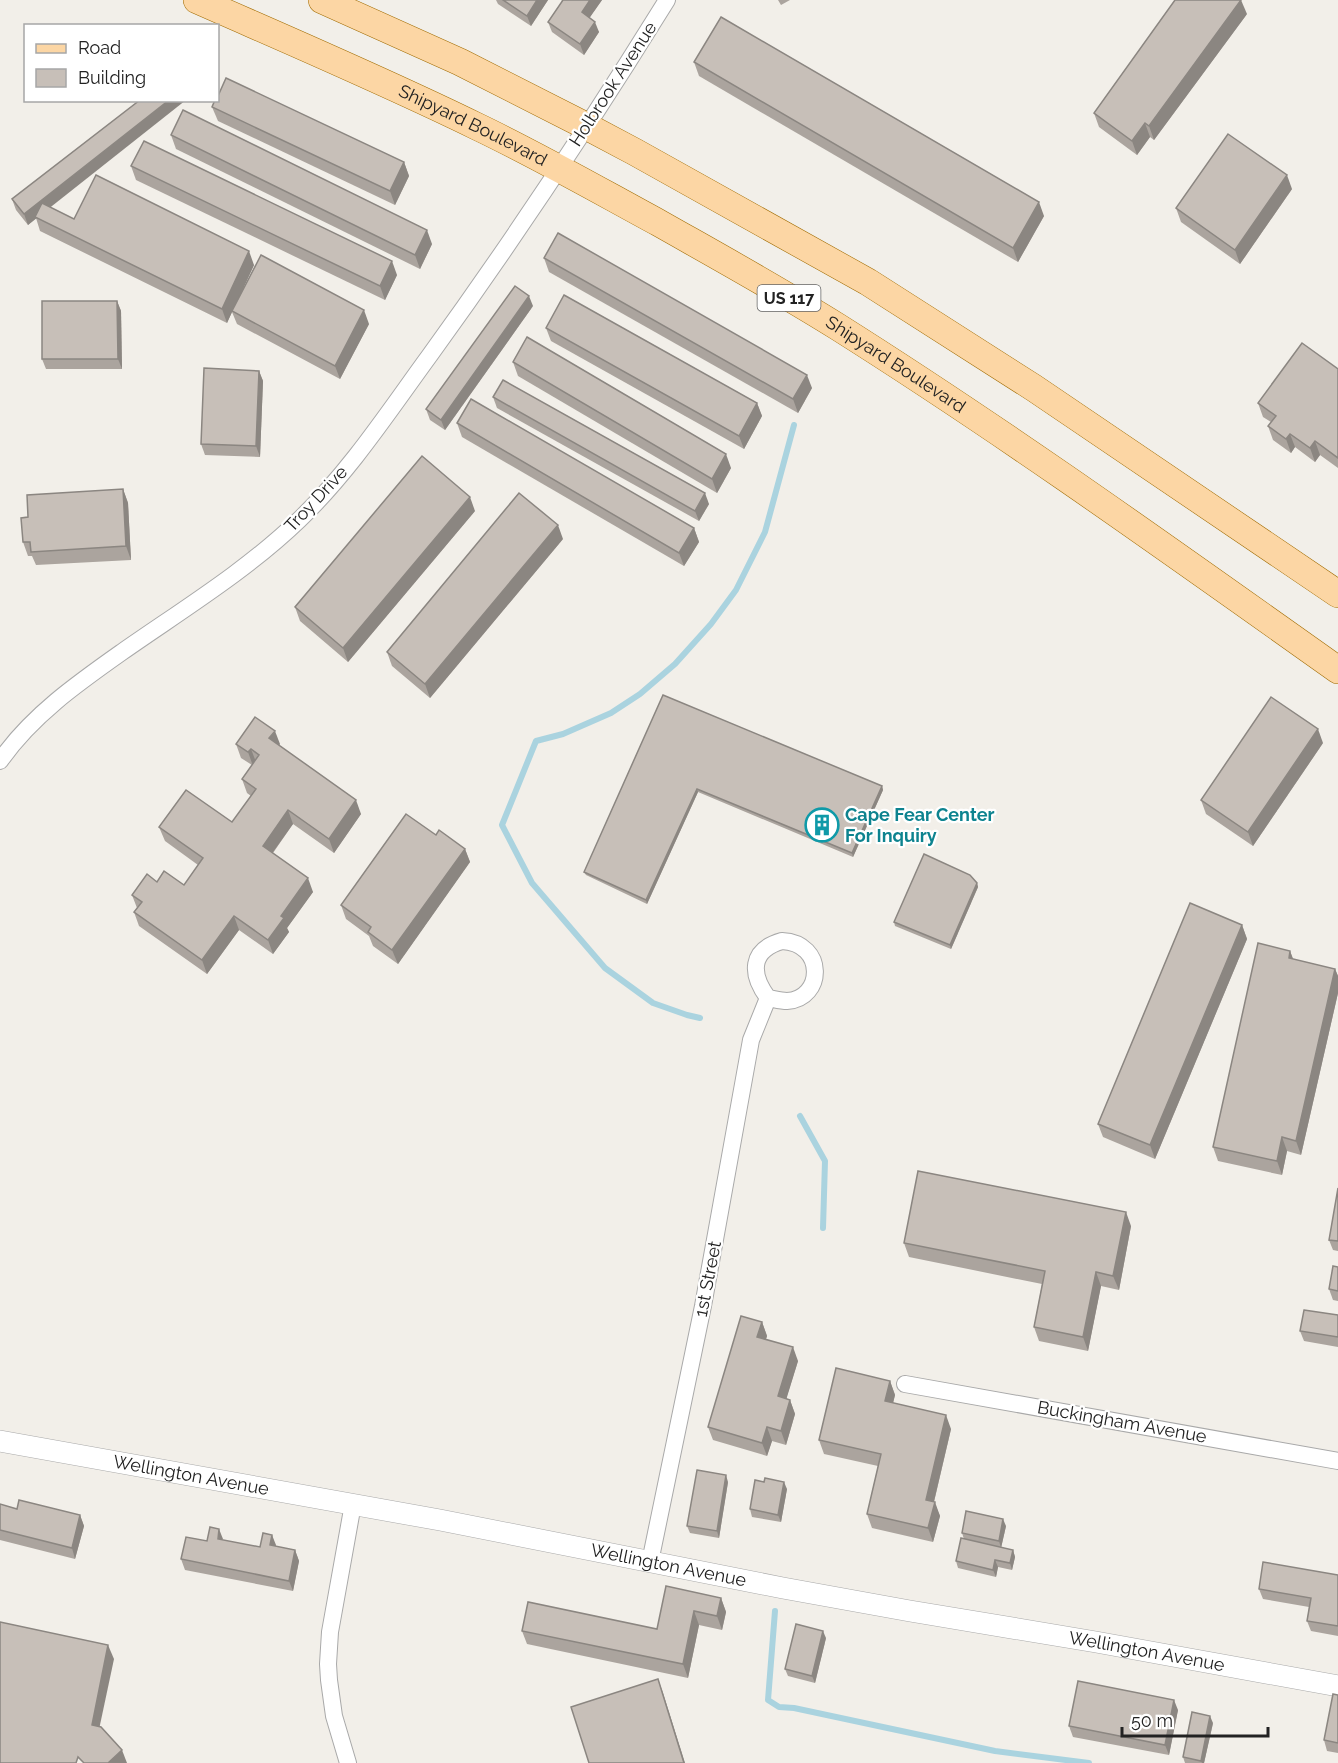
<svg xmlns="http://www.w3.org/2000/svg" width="1338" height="1763" viewBox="0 0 1338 1763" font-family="Raleway,sans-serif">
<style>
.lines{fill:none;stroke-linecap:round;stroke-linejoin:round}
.stream{stroke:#aad3df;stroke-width:6}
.minor-casing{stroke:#a9a9a9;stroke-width:18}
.tertiary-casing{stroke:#a9a9a9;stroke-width:22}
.primary-casing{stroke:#a06b00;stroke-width:28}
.minor{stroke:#fff;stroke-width:16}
.tertiary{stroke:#fff;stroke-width:21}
.primary{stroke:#fcd6a4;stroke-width:27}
.wall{fill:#aba49e}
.shaded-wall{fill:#8b8681}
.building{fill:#c7bfb8;stroke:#8b8681;stroke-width:1.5}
.labels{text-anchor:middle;stroke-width:4.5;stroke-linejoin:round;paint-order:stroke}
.shield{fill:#fff;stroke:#646464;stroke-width:1.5}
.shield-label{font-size:16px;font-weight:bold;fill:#222}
.street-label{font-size:18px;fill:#222;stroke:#fff}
.culture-label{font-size:18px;font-weight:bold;fill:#0d838f;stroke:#fff;text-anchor:start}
</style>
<rect width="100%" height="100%" fill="#f2efe9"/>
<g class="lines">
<g class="stream">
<path d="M700 1018 687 1015 653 1003 605 968 532 883 502 825 536 741 563 734 611 713 640 694 675 664 711 624 736 590 765 532 794 425"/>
<path d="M800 1116 825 1161 823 1228"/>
<path d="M775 1611 768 1700 779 1707 794 1708 995 1751 1089 1763"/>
</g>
<g class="minor-casing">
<g id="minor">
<path d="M0 761C31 716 78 683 122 652 182 610 246 571 299 520 350 471 389 411 430 355 514 239 592 121 667 0"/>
<path d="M782 941C826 943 824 999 787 1001 781 1001 774 999 768 998 750 974 750 950 782 941Z"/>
<path d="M905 1384 1338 1461"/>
<path d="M650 1562 703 1306 751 1040 768 998"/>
<path d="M348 1763 334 1716 329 1680 328 1664 330 1632 353 1504"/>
</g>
</g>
<g class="tertiary-casing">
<g id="tertiary">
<path id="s1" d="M0 1441 440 1520 783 1588 910 1611 1096 1642 1338 1686"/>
</g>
</g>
<g class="primary-casing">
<g id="primary">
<path id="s2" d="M197 0C290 41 384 81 476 126 539 156 598 190 659 223 719 257 779 290 838 327 1009 435 1173 553 1338 670"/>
<path d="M322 0 460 62 586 126 635 152 868 282 1034 388 1338 594"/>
</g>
</g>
<use href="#minor" class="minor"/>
<use href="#tertiary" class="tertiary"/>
<use href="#primary" class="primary"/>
</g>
<g class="wall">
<path d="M496 0H548L531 26 498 4Z"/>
<path d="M561 0H602L589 18 599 32 584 55 552 32 548 22 563 1Z"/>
<path d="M778 0H790L781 5Z"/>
<path d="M1247 14 1154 140 1150 137 1137 155 1099 127 1094 113Z"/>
<path d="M694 62 1044 216 1018 262 699 76Z"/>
<path d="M212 107 404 162 409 176 395 205 218 121Z"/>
<path d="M171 135 432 244 420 269 176 149Z"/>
<path d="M131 166 397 275 385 300 136 180Z"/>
<path d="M1292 189 1240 264 1181 222 1176 208Z"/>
<path d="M12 199 50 207 74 219 254 265 244 286 369 324 340 379 237 324 232 312 227 323 40 231 36 218 28 225 16 210Z"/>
<path d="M544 258 812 388 798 413 549 272Z"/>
<path d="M117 301 121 311 122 369H46L42 359Z"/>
<path d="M533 306 445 430 430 420 426 409Z"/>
<path d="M546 328 757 403 762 416 744 449 551 341Z"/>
<path d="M513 362 731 468 717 493 518 376Z"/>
<path d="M1338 369V468L1320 455 1315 462 1295 447 1291 453 1273 440 1268 426 1271 422 1263 417 1258 403Z"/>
<path d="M259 371 263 381 260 457 205 455 201 444Z"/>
<path d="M493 397 709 504 699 521 497 408Z"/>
<path d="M457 423 694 528 699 542 684 566 462 437Z"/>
<path d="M123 489 128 503 131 560 36 565 32 556H28L23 542 28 517Z"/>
<path d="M475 511 348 662 300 621 295 607Z"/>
<path d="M563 539 430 698 392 666 387 652Z"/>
<path d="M663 695 882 786 883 790 853 857 698 792 647 904 586 875 584 872Z"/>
<path d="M1323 743 1253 846 1206 814 1201 800Z"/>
<path d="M236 744H280L279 745 361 814 334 853 293 824 273 853 313 892 287 928 289 932 273 954 239 930 207 974 139 926 134 912 137 908 132 895 157 882 184 885 198 865 165 841 159 827 232 822 251 796 247 793 242 779 252 765 241 758Z"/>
<path d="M465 849 470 862 398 964 373 946 369 936 346 919 341 905Z"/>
<path d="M977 883 978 887 951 949 895 926 894 922Z"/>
<path d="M1242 925 1247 939 1155 1159 1103 1137 1098 1124Z"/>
<path d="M1290 951 1293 959 1335 969 1338 976V993L1301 1155 1287 1151 1282 1175 1218 1161 1213 1147Z"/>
<path d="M1338 1188V1251L1333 1250 1329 1240Z"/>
<path d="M1131 1226 1119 1290 1101 1286 1088 1351 1039 1341 1034 1327 1042 1284 909 1257 904 1243Z"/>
<path d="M1338 1267V1301L1333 1300 1329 1289Z"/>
<path d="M1338 1315V1347L1304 1341 1300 1331Z"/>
<path d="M762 1322 767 1336 766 1339 798 1361 786 1399 790 1400 795 1414 786 1445 772 1441 767 1456 713 1440 708 1427Z"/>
<path d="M890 1381 895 1395 893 1403 951 1429 934 1502 940 1516 933 1542 872 1528 867 1514 878 1466 824 1454 819 1440Z"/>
<path d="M728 1482 719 1538 690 1533 687 1526Z"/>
<path d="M764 1482 787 1489 781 1522 752 1517 750 1509Z"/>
<path d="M0 1504 17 1509 80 1515 84 1526 75 1559 0 1540Z"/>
<path d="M1006 1526 1001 1548 1013 1550 1015 1557 1012 1570 998 1567 996 1577 958 1568 956 1561 964 1539 962 1533Z"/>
<path d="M272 1535 275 1546 295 1550 299 1561 293 1591 185 1570 181 1559 207 1541 223 1540 260 1547Z"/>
<path d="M1338 1575V1636L1311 1631 1307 1621 1309 1607 1263 1599 1259 1589Z"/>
<path d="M721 1598 726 1612 722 1630 699 1625 688 1678 527 1644 522 1631 657 1629Z"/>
<path d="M826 1638 815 1683 788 1676 785 1669Z"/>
<path d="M1338 1695V1753L1327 1751 1324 1740Z"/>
<path d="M1178 1710 1169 1755 1073 1737 1069 1726Z"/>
<path d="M1213 1723 1204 1763H1185L1183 1757Z"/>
</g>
<g class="shaded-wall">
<path d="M537 0H548L531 26 527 16Z"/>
<path d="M590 0H602L586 23 582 12Z"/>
<path d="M1241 0 1247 14 1154 140 1149 126Z"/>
<path d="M595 22 599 32 584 55 580 44Z"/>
<path d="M169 100H186L28 225 24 214Z"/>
<path d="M1145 123 1150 137 1137 155 1132 141Z"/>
<path d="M404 162 409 176 395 205 390 191Z"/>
<path d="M1287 175 1292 189 1240 264 1235 250Z"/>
<path d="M1039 202 1044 216 1018 262 1013 248Z"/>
<path d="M427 230 432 244 420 269 415 255Z"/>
<path d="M249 251 254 265 233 311H232V312L227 323 222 309Z"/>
<path d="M392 261 397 275 385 300 380 286Z"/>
<path d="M529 296 533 306 445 430 441 420Z"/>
<path d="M117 301 121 311 122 369 118 359Z"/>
<path d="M364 310 369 324 340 379 335 366Z"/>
<path d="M259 371 263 381 260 457 256 446Z"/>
<path d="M807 375 812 388 798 413 793 399Z"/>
<path d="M757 403 762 416 744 449 739 436Z"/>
<path d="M1290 434 1295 447 1291 453 1286 439Z"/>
<path d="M1315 441 1320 455 1315 462 1310 448Z"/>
<path d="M726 454 731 468 717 493 712 479Z"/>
<path d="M123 489 128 503 131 560 126 546Z"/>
<path d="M705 493 709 504 699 521 695 511Z"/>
<path d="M470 497 475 511 348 662 343 648Z"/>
<path d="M558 525 563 539 430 698 425 684Z"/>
<path d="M694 528 699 542 684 566 679 553Z"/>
<path d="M1318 729 1323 743 1253 846 1248 832Z"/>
<path d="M275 731 280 744 274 752 269 738Z"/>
<path d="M251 749 256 762 253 766 248 752Z"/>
<path d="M882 786 883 790 853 857 852 853Z"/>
<path d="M697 789 698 792 647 904 646 900Z"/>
<path d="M356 800 361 814 334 853 329 839Z"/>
<path d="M288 810 293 824 268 859 263 846Z"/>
<path d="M465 849 470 862 398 964 392 950Z"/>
<path d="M308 878 313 892 287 928 289 932 273 954 268 940 281 916Z"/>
<path d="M977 883 978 887 951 949 950 945Z"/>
<path d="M234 916 239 930 207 974 202 960Z"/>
<path d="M1242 925 1247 939 1155 1159 1150 1145Z"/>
<path d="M1290 951 1295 964 1289 958Z"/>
<path d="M1335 969 1338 976V993L1301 1155 1296 1141Z"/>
<path d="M1282 1137 1287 1151 1282 1175 1277 1161Z"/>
<path d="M1126 1212 1131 1226 1119 1290 1113 1276Z"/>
<path d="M1096 1272 1101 1286 1088 1351 1083 1337Z"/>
<path d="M762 1322 767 1336 762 1351 757 1337Z"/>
<path d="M793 1347 798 1361 783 1410 778 1396Z"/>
<path d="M890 1381 895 1395 890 1415 885 1401Z"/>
<path d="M790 1400 795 1414 786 1445 781 1431Z"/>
<path d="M946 1415 951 1429 931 1514 926 1500Z"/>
<path d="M767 1427 772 1441 767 1456 762 1443Z"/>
<path d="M726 1475 728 1482 719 1538 717 1531Z"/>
<path d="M784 1482 787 1489 781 1522 778 1515Z"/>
<path d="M935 1502 940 1516 933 1542 928 1528Z"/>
<path d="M80 1515 84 1526 75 1559 72 1548Z"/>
<path d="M1003 1519 1006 1526 1001 1548 999 1541Z"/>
<path d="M219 1529 223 1539H218Z"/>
<path d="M272 1535 276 1545 274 1556 270 1545Z"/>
<path d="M295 1550 299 1561 293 1591 289 1581Z"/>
<path d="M1013 1550 1015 1557 1012 1570 1010 1563Z"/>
<path d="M995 1560 998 1567 996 1577 993 1570Z"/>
<path d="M721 1598 726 1612 722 1630 717 1616Z"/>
<path d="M694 1611 699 1625 688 1678 683 1664Z"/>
<path d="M823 1631 826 1638 815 1683 812 1676Z"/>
<path d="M108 1645 114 1659 97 1739 92 1725Z"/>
<path d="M658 1679 663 1693 685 1763H684Z"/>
<path d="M1174 1700 1178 1710 1169 1755 1165 1745Z"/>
<path d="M1210 1716 1213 1723 1204 1763H1202L1201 1761Z"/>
<path d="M122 1750 127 1763H108Z"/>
</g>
<g class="building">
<path d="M503 0H537L527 16Z"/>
<path d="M563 0H590L582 12 595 22 580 44 548 22Z"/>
<path d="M1175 0H1241L1149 126 1145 123 1132 141 1094 113Z"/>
<path d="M721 17 1039 202 1013 248 694 62Z"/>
<path d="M226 78 404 162 390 191 212 107 215 100H218V96Z"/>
<path d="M140 100H169L24 214 12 199Z"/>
<path d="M183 110 427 230 415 255 171 135Z"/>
<path d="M1228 134 1287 175 1235 250 1176 208Z"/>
<path d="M144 141 392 261 380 286 131 166Z"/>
<path d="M96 175 249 251 222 309 35 217 42 203 74 219Z"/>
<path d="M558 233 807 375 793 399 544 258Z"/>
<path d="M261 255 364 310 335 366 232 311Z"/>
<path d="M515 286 529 296 441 420 426 409Z"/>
<path d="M564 295 757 403 739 436 546 328Z"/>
<path d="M42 301H117L118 359H42Z"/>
<path d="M527 337 726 454 712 479 513 362Z"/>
<path d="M1302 343 1338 369V458L1315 441 1310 448 1290 434 1286 439 1268 426 1276 416 1258 403Z"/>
<path d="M204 368 259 371 256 446 201 444Z"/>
<path d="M503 380 705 493 695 511 493 397Z"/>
<path d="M471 399 694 528 679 553 457 423Z"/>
<path d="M422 456 470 497 343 648 295 607Z"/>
<path d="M123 489 126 546 31 552 30 542H23L21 518 28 517 27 495Z"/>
<path d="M519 493 558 525 425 684 387 652Z"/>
<path d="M663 695 882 786 852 853 697 789 646 900 584 872Z"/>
<path d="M1271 697 1318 729 1248 832 1201 800Z"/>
<path d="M255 717 275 731 269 738 356 800 329 839 288 810 263 846 308 878 281 916 284 918 268 940 234 916 202 960 134 912 142 902 132 895 147 874 157 882 164 871 184 885 203 858 159 827 186 790 232 822 256 789 242 779 259 755 251 749 248 752 236 744Z"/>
<path d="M406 814 436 835 439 830 465 849 392 950 368 932 371 927 341 905Z"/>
<path d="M924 854 970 875 977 883 950 945 894 922Z"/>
<path d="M1190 903 1242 925 1150 1145 1098 1124Z"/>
<path d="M1258 943 1290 951 1289 958 1335 969 1296 1141 1282 1137 1277 1161 1213 1147Z"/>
<path d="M918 1171 1126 1212 1113 1276 1096 1272 1083 1337 1034 1327 1045 1271 904 1243Z"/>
<path d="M1338 1188V1241L1329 1240Z"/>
<path d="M1333 1266 1338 1267V1291L1329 1289Z"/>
<path d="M1304 1310 1338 1315V1337L1300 1331Z"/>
<path d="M741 1316 762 1322 757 1337 793 1347 778 1396 790 1400 781 1431 767 1427 762 1443 708 1427Z"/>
<path d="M836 1368 890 1381 885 1401 946 1415 926 1500 935 1502 928 1528 867 1514 881 1454 819 1440Z"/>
<path d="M697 1470 726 1475 717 1531 687 1526Z"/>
<path d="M765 1478 784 1482 778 1515 750 1509 755 1480 764 1482Z"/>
<path d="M19 1500 80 1515 72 1548 0 1530V1504L17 1509Z"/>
<path d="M966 1511 1003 1519 999 1541 962 1533Z"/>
<path d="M210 1527 219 1529 218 1539 260 1547 263 1533 272 1535 270 1545 295 1550 289 1581 181 1559 186 1537 207 1541Z"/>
<path d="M961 1538 1013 1550 1010 1563 995 1560 993 1570 956 1561Z"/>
<path d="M1263 1562 1338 1575V1626L1307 1621 1311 1598 1259 1589Z"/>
<path d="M666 1586 721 1598 717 1616 694 1611 683 1664 522 1631 528 1602 657 1629Z"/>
<path d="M0 1622 108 1645 92 1725 101 1727 122 1750 108 1763H84L78 1757 76 1763H0Z"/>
<path d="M796 1624 823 1631 812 1676 785 1669Z"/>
<path d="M658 1679 684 1763H589L571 1707Z"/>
<path d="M1078 1681 1174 1700 1165 1745 1069 1726Z"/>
<path d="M1333 1694 1338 1695V1743L1324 1740Z"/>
<path d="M1192 1712 1210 1716 1201 1761 1183 1757Z"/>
</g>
<defs>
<g id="building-ring" transform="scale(1.725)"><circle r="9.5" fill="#fff" stroke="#0f9aa8" stroke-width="1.5"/><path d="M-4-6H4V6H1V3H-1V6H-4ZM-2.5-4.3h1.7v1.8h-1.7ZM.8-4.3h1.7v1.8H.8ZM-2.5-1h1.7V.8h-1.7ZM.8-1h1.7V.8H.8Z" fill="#0f9aa8"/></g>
</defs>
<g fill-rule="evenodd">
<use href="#building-ring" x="822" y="825"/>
</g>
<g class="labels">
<rect class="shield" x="757.5" y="285" width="63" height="26" rx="4.5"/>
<g class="shield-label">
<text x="789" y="304">US 117</text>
</g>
<g class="street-label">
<text transform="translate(613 84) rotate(-57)" y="6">Holbrook Avenue</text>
<text dy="6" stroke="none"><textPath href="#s2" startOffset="303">Shipyard Boulevard</textPath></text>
<text dy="6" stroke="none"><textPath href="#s2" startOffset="789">Shipyard Boulevard</textPath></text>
<text transform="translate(316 499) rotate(-47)" y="6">Troy Drive</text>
<text transform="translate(708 1279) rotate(-79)" y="6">1st Street</text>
<text transform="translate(1122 1422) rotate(10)" y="6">Buckingham Avenue</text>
<text dy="6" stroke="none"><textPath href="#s1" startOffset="194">Wellington Avenue</textPath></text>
<text dy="6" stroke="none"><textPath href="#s1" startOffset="680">Wellington Avenue</textPath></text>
<text dy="6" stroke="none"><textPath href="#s1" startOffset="1166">Wellington Avenue</textPath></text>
</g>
<g class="culture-label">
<text x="845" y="821">Cape Fear Center<tspan x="845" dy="21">For Inquiry</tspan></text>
</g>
</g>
<rect x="24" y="24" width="195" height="78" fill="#ffffff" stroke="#a7a7a7" stroke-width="1.5"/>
<rect x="36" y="44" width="30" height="9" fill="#fcd6a4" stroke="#a7a7a7" stroke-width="1.5"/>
<text x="78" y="54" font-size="18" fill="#222222">Road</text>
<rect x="36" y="69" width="30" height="18" fill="#c7bfb8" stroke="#a7a7a7" stroke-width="1.5"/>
<text x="78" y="84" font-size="18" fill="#222222">Building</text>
<path d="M1122 1727v9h146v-9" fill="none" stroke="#222222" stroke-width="3"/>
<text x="1131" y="1727" font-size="18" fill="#222222" stroke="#ffffff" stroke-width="4.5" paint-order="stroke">50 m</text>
</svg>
